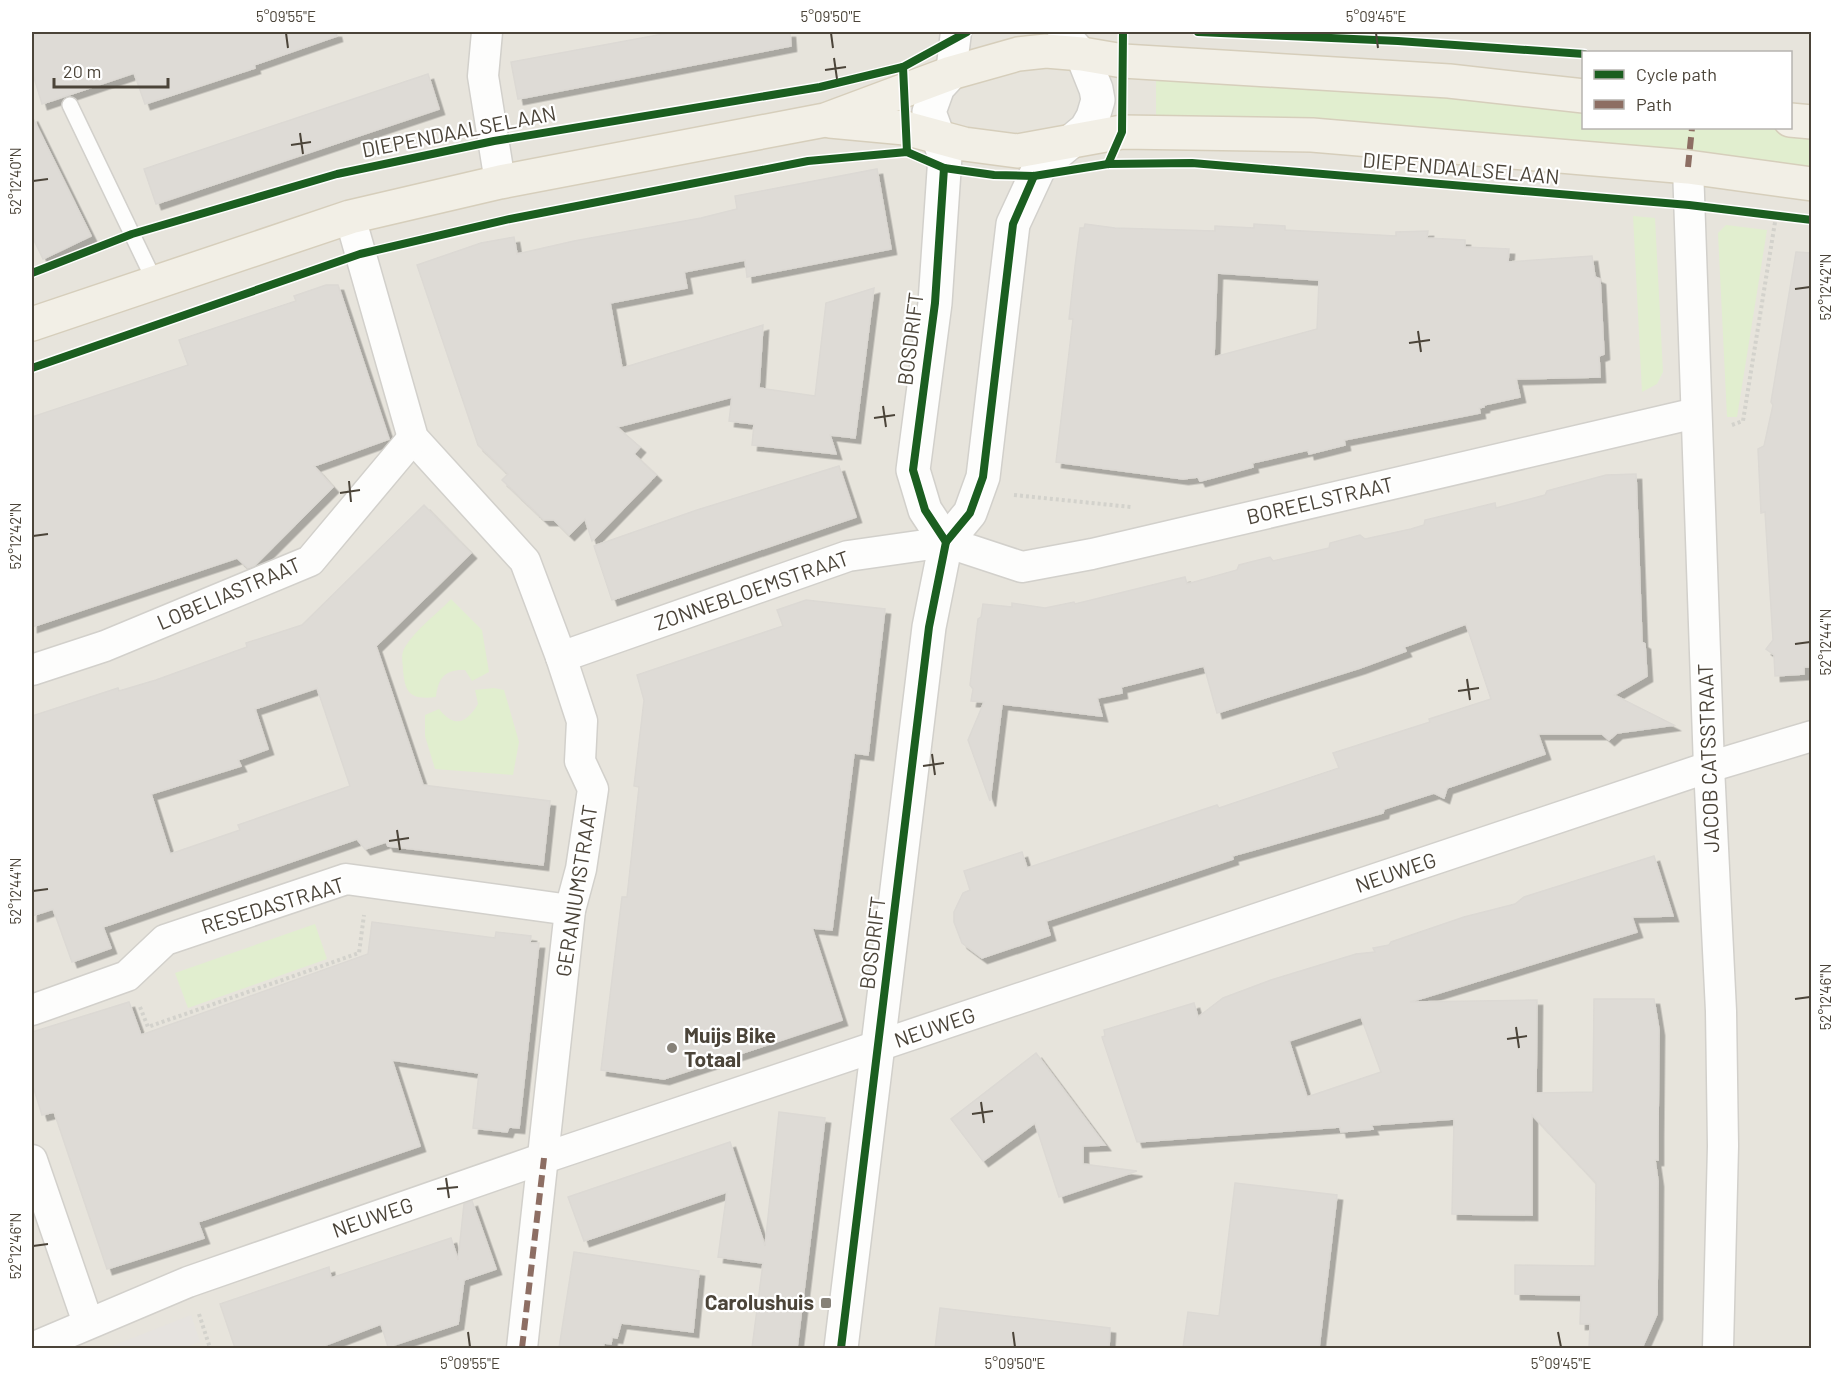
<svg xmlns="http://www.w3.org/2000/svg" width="1843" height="1380" viewBox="0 0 1843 1380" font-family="Barlow,sans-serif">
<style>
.residential{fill:#e7e4dc;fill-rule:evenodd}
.green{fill:#e1eecf}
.parking{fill:#e6e3df}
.building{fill:#dedbd6;stroke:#dcd9d4;stroke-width:1.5;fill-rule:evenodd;filter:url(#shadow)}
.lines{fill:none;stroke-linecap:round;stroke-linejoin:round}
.service-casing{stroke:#d2d0cb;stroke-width:18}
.minor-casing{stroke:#d2d0cb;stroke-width:33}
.tertiary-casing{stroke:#d2d0cb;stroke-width:36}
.primary-casing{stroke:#d6cebb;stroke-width:36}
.path{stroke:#d3d2cc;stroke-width:4;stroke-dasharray:3 3;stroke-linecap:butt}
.service{stroke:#fdfdfc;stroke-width:15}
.minor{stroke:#fdfdfc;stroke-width:30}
.tertiary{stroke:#fdfdfc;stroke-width:33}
.primary{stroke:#f2efe6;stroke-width:33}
.quiet{stroke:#8d6e63;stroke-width:6;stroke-dasharray:12 6;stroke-linecap:butt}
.cycleway-casing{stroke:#fff;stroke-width:11}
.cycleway{stroke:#1b5e20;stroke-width:8}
.ticks{fill:none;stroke:#4b4439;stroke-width:2}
.poi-dot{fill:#868178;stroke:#fff;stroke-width:2}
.labels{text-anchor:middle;stroke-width:4.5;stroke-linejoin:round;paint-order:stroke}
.street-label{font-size:21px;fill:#4b4439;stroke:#fff}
.poi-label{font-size:21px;font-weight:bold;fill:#4b4439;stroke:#fff;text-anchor:start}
.neatline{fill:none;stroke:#4b4439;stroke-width:2}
.ticks-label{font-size:15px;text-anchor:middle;fill:#4b4439}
</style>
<defs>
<filter id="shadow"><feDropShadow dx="5.5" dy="5.5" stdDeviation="0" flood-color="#0004"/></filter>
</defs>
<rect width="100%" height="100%" fill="#f4f2ee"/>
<path class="residential" d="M32 32H1811V1348H32ZM1584 52H1790V128H1584Z"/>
<g class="green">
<path d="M1156 76 1438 94 1583 107 1584 128H1779L1811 131V170L1156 120Z"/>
<path d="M1633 216 1655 218 1663 372 1657 384 1642 392Z"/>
<path d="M1726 225 1767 230 1737 417H1727L1718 233Z"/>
<path d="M451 599 482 630 489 672 472 681 465 670C445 669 438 678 436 697 411 700 405 694 403 670 403 661 400 656 405 647 415 630 437 614 451 599Z"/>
<path d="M494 688 504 690 519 742 513 775 435 769 425 736V715L439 709C454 728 466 724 478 704L475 690Z"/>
<path d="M315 924 327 959 188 1008 175 973Z"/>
</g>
<path class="parking" d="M191 1315 200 1342 183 1348H107Z"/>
<g class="building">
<path d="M32 32H336L337 36 254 65 255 68 145 104 134 73 42 104 32 71Z"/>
<path d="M674 32H790L791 46 518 99 511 62Z"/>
<path d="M428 74 439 109 156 204 144 169Z"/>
<path d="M32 116 91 236 43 259 32 236Z"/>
<path d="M877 169 891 249 747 277 745 260 684 272 687 288 610 303 622 368 763 325 759 388 815 396 826 303 874 288 855 438 830 435 836 454 752 445 754 424 729 421 732 397 617 427 640 447 634 454 656 475 592 541 585 519 569 535 554 520H544L502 480 508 474 478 445 417 265 481 243 514 237 517 254 574 241 701 218 737 209 735 196Z"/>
<path d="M1085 224 1115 228 1215 231V226L1254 228V224L1285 226V230L1396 236V232L1428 231 1427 238 1465 240V247L1509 249 1508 262 1592 256 1595 277 1600 279 1604 354 1599 356 1600 377 1516 379 1520 397 1484 405V407L1479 408 1480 413 1344 440 1345 445 1309 454 1308 450 1252 463 1253 467 1200 481 1198 477 1183 479 1056 462 1073 319H1069L1075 266 1080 228H1084ZM1217 273 1319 280 1317 329 1214 357Z"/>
<path d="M1796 252 1812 253V667H1804V674L1775 676 1774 655 1766 649 1773 640 1765 512 1761 513 1758 449 1764 446 1773 405 1771 402Z"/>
<path d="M326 285H338L389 439 314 466 333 487 254 566 248 568 237 558 32 627V417L188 365 179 340 296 301 294 296Z"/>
<path d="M839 466 856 517 612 600 594 546 697 510Z"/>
<path d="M1636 474 1642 642 1645 644 1647 676 1614 695 1674 725 1617 733 1609 740 1602 734H1538L1545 754 1447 788 1444 798 1434 793 1384 809 1383 813 1232 856 1233 859 1046 921 1050 935 982 958 962 943 954 922V912L963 893 970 890 964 871 1022 852 1027 868 1217 805 1219 808 1339 768 1333 753 1430 722 1429 719 1491 699 1466 624 1404 647 1406 651 1360 668 1217 713 1204 666 1121 687 1122 693 1097 698 1102 716 1002 704 990 801 968 740 984 702 971 701 973 689 970 685 978 619 981 617 983 604 1012 607V603L1045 608 1074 602 1075 604 1185 577 1187 584 1237 570 1239 565 1270 557 1273 561 1329 548 1330 543 1360 535 1365 539 1411 529 1424 525 1425 520 1495 503 1496 508 1545 495 1547 491 1606 475Z"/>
<path d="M424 505 471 553 376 646 423 785 550 801 543 865 388 846 386 842 365 849 357 839 103 927 111 948 72 962 53 909 32 916V716L118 688 119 691 156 680 247 647 246 643 302 625ZM317 688 350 786 238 825 240 830 170 854 151 794 241 766 238 760 268 749 255 709Z"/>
<path d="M806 600 885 609 868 755 854 753 832 930 812 928 842 1020 664 1079 601 1070 622 897H627L639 787 634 786 644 700 637 675 783 626 777 610Z"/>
<path d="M1654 856 1673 916 1632 917 1637 932 1410 1002 1537 1000 1536 1093 1593 1092 1594 999H1654L1659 1030 1658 1133V1160H1655L1658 1181 1657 1314 1642 1348H1589L1590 1324H1580L1581 1295 1515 1294V1265L1595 1266 1596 1183 1532 1115V1215L1452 1214 1454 1119 1371 1125 1373 1129 1341 1132 1340 1127 1137 1142 1102 1037 1105 1036 1104 1030 1194 1003 1198 1017 1223 998 1271 980 1356 954 1375 952 1373 948 1389 945 1391 942 1464 917 1515 904 1524 897ZM1361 1017 1381 1072 1307 1097 1289 1041Z"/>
<path d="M372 922 495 938 496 932 531 936 530 943H539L519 1128 509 1127 507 1132 473 1128 479 1073 392 1060 420 1146 198 1222 204 1238 107 1269 54 1112 42 1115 32 1083V1032L129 1002 141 1035 368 954Z"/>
<path d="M1036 1053 1105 1145 1083 1146V1164L1137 1171 1059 1197 1035 1123 983 1161 951 1119Z"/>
<path d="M779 1112 825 1118 797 1348H752L763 1263 718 1257 727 1192 584 1241 568 1197 730 1142 765 1246Z"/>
<path d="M1235 1183 1337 1195 1319 1348H1183L1188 1312 1219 1316Z"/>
<path d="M472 1201 496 1269 464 1280 458 1324 388 1347 381 1324 318 1348H235L220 1304 329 1267 331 1278 451 1238 458 1260 464 1204Z"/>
<path d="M574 1252 699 1271 693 1332 621 1323 617 1338 612 1337 611 1344 604 1343 603 1348H559Z"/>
<path d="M940 1308 1110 1328 1109 1348H935Z"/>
</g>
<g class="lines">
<g class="service-casing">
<path id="service" d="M70 105 155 282"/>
</g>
<g class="minor-casing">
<g id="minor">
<path d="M487 32 483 76 500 182"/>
<path d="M1063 32 1082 54"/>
<path d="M951 73 956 32"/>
<path d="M1688 167 1709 767 1721 1011 1723 1146 1718 1348"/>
<path d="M350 217 413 438 525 561 561 657 582 721 580 761 593 789 581 869 570 910 522 1348"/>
<path d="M561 657 848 556 946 542 1022 567 1092 554 1696 413"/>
<path d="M32 670 105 646 310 561 413 438"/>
<path d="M32 1010 127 976 165 940 346 879 570 910"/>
<path d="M32 1160 88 1323"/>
<path d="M32 1348 188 1282 544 1158 1709 767 1812 736"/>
</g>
</g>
<g class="tertiary-casing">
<g id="tertiary">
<path d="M946 542 925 510 913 470 935 303 945 156 929 112 938 87 951 73"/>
<path d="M841 1348 929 627 946 542 970 513 983 477 1013 224 1039 168 1086 129 1093 117 1098 100 1096 89 1082 54"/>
</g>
</g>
<g class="primary-casing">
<g id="primary">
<path d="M1790 120 1812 122"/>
<path d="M830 121 905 128 964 144 1017 151 1122 132 1312 135 1688 167 1812 184"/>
<path d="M32 324 350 217 500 182 825 120 951 73 1018 54 1046 51 1082 54 1123 61 1449 81 1584 96"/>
</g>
</g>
<g class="path">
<path d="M1732 425 1743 421 1776 216"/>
<path d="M1014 495 1131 507"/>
<path d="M140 1007 148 1027 359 953 364 915"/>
<path d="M199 1314 210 1348"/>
</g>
<use href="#service" class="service"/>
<use href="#minor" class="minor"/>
<use href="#tertiary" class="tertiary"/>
<use href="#primary" class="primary"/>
<g class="quiet">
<path d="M1688 167 1692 128"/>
<path d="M522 1348 544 1158"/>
</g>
<g class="cycleway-casing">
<g id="cycleway">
<path d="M1198 32 1398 41 1584 54"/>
<path d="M903 67 907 152"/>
<path d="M1108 164 1122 132 1123 32"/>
<path d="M944 168 935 303 913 470 925 510 946 542"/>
<path d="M32 273 132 234 337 174 494 141 820 87 903 67 967 32"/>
<path d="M32 368 360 254 510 219 808 161 907 152 944 168 994 175 1034 176 1108 164 1192 163 1689 205 1812 220"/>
<path d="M841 1348 929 627 946 542 970 513 983 477 1013 224 1034 176"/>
</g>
</g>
<use href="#cycleway" class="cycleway"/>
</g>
<path class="ticks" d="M286 33 288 48M831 33 833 48M1376 33 1378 48M834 58 837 79M825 70 846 67M300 133 303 154M291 145 311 142M33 181 48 179M1795 289 1810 287M1418 331 1421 352M1409 343 1430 340M883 406 886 427M874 418 895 415M349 481 351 502M340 493 360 490M33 536 48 534M1795 644 1810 642M1467 679 1470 700M1458 691 1479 688M932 754 935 775M923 766 944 763M397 830 400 850M389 841 409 838M33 891 48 889M1795 999 1810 997M1516 1027 1519 1048M1507 1039 1527 1036M981 1102 984 1123M972 1114 993 1111M446 1178 449 1198M437 1189 458 1187M33 1246 48 1244M468 1332 470 1347M1013 1332 1015 1347M1558 1332 1561 1347"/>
<g class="poi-dot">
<circle cx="672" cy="1048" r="6"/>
<rect x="820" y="1297" width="12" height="12" rx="3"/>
</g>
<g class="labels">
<g class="street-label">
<text transform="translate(459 132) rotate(-11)" y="7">DIEPENDAALSELAAN</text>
<text transform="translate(1461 169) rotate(5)" y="7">DIEPENDAALSELAAN</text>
<text transform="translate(911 339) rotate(-83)" y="7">BOSDRIFT</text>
<text transform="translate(1320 501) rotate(-13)" y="7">BOREELSTRAAT</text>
<text transform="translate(752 591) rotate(-19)" y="7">ZONNEBLOEMSTRAAT</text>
<text transform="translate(229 594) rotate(-23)" y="7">LOBELIASTRAAT</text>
<text transform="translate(1709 758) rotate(-92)" y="7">JACOB CATSSTRAAT</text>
<text transform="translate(1396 873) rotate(-19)" y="7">NEUWEG</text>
<text transform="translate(577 891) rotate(-81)" y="7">GERANIUMSTRAAT</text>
<text transform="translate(273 906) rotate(-17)" y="7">RESEDASTRAAT</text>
<text transform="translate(873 943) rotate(-83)" y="7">BOSDRIFT</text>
<text transform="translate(935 1028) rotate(-19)" y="7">NEUWEG</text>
<text transform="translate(373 1218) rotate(-19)" y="7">NEUWEG</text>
</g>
<g class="poi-label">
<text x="684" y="1043">Muijs Bike<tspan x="684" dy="24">Totaal</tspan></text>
<text x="814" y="1310" text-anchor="end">Carolushuis</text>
</g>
</g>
<rect width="1843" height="1380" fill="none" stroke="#ffffff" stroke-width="66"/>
<rect x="1582" y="51" width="210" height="78" fill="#ffffff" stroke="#b7b4b0" stroke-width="1.5"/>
<rect x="1594" y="70" width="30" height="9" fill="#1b5e20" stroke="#b7b4b0" stroke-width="1.5"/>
<text x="1636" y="81" font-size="18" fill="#4b4439">Cycle path</text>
<rect x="1594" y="100" width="30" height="9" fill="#8d6e63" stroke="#b7b4b0" stroke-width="1.5"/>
<text x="1636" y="111" font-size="18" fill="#4b4439">Path</text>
<path d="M54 78v9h114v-9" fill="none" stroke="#4b4439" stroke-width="3"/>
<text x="63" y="78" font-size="18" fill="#4b4439" stroke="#ffffff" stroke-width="4.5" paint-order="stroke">20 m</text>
<rect x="33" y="33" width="1777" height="1314" class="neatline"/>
<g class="ticks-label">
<text x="286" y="22">5°09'55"E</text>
<text x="831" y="22">5°09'50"E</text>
<text x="1376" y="22">5°09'45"E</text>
<text transform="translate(16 181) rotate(-90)" y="5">52°12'40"N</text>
<text transform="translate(1826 287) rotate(-90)" y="5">52°12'42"N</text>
<text transform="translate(16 536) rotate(-90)" y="5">52°12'42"N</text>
<text transform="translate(1826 642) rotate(-90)" y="5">52°12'44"N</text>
<text transform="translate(16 891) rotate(-90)" y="5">52°12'44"N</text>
<text transform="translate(1826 997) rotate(-90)" y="5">52°12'46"N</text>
<text transform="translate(16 1246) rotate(-90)" y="5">52°12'46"N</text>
<text x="470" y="1369">5°09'55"E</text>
<text x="1015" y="1369">5°09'50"E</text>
<text x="1561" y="1369">5°09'45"E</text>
</g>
</svg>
